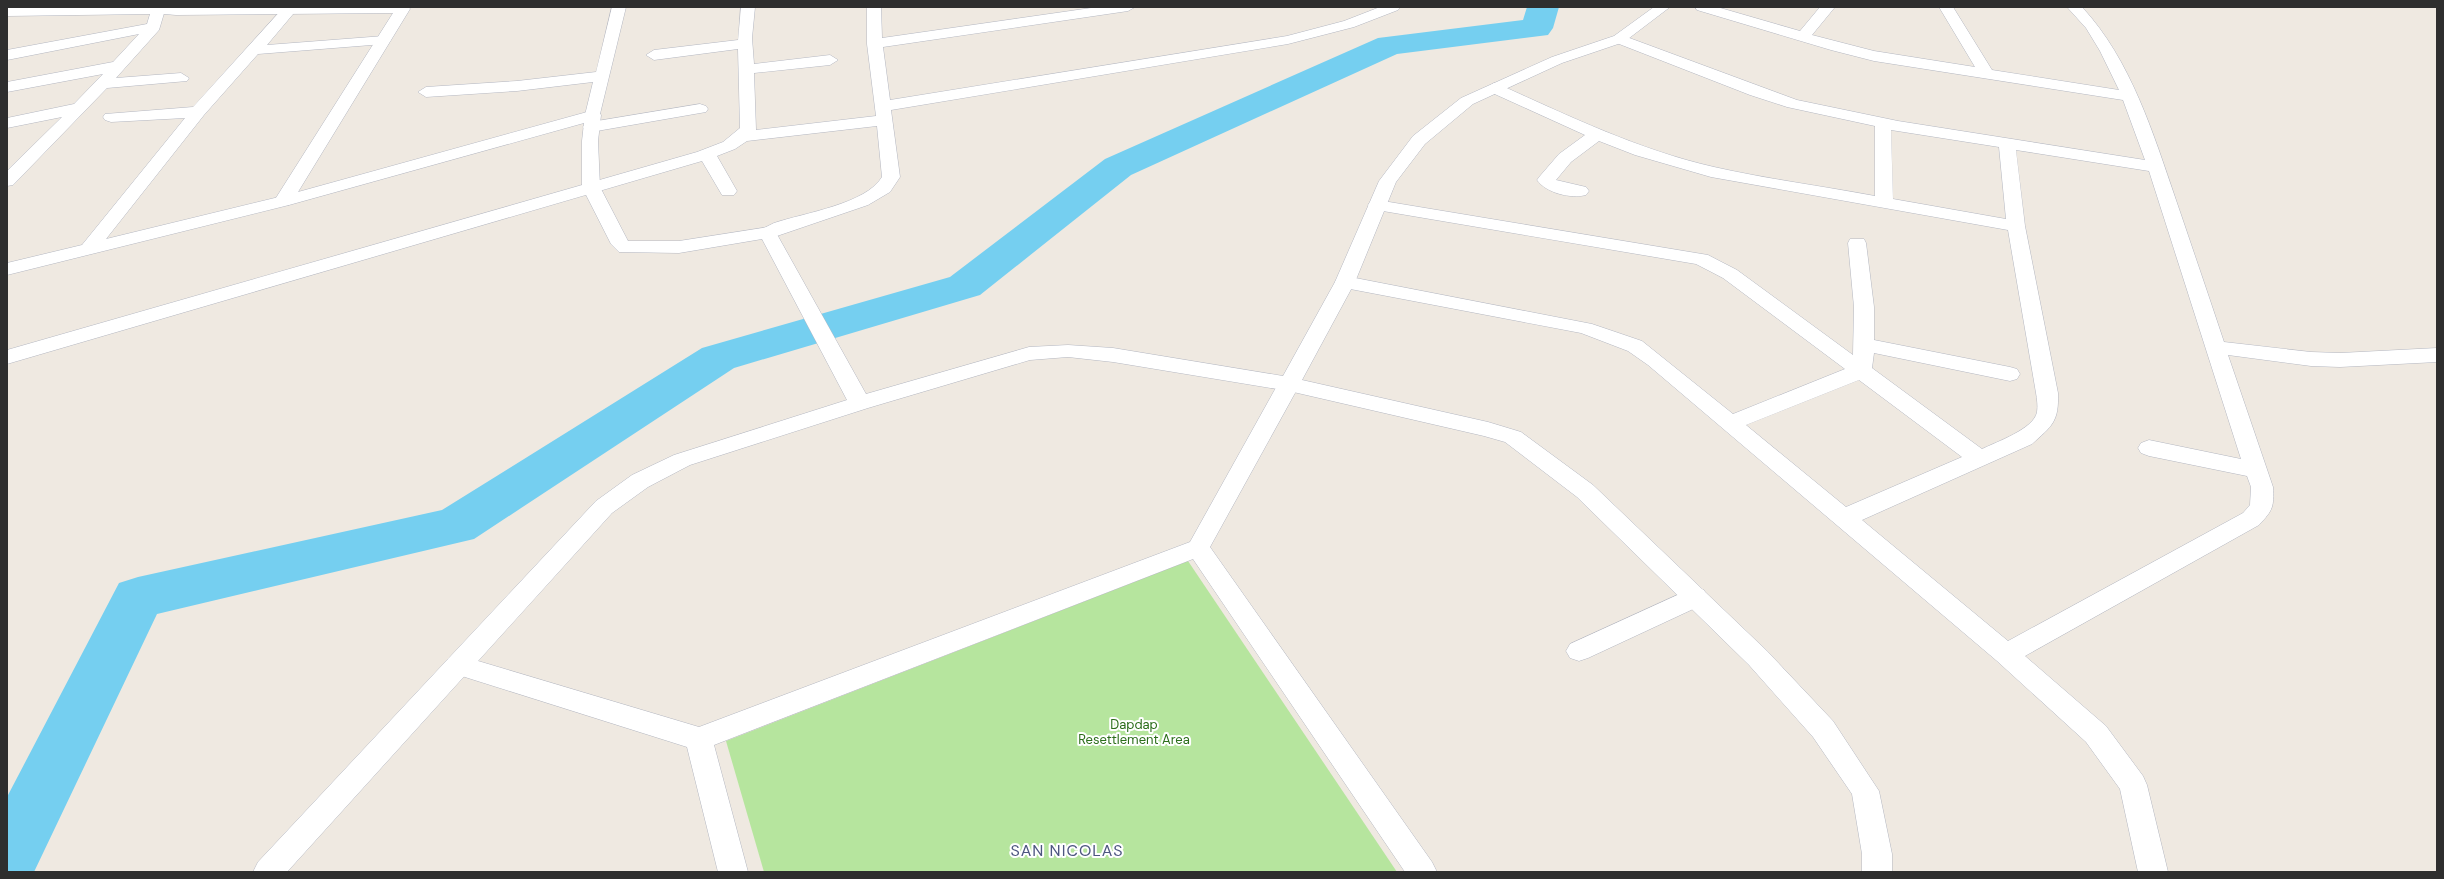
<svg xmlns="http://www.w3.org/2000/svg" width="2444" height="879" viewBox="0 0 2444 879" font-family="'DM Sans',sans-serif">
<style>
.green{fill:#b6e59e}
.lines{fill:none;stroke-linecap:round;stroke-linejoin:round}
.river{fill:#75cff0;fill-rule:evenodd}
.street-casing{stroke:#b4b7c1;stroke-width:1}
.secondary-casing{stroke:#b4b7c1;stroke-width:1}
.street{fill:#fff;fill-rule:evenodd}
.secondary{fill:#fff;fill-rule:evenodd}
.labels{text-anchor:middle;stroke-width:4;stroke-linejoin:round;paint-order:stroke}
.near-park-label{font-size:13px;fill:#2c6e1b;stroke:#fff}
.near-quarter-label{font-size:16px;letter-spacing:1px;fill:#4d5680;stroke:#fff}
</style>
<rect width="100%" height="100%" fill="#efe9e1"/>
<path class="green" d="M1188 561 1397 872H764L726 741Z"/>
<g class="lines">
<path class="river" d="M1527 7H1559L1553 28 1548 35 1397 54 1131 175 980 295 734 368 474 539 157 614 34 872H7V797L119 583 138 577 442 510 702 348 950 277 1105 159 1378 38 1523 20Z"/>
<g class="street-casing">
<g id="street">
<path d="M163 7 165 10 159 30 116 78 181 73 189 78 187 81 107 88 13 185 7 186V171L62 117 7 128V118L74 104 103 74 7 92V82L113 62 139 34 7 60V50L147 24 150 14 7 16V8Z"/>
<path d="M284 7H299L267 45 384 36 391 40 384 44 258 54 204 115 106 239 283 196 289 197 292 201 289 205 7 275V263L82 245 185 118 111 122 105 120 103 117 105 114 193 107Z"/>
<path d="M612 7H626L599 118H587L585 115 593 82 517 91 426 97 418 92 426 87 517 81 596 72Z"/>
<path d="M741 7H755L752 38 754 64 830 55 838 60 830 65 754 73 756 130 876 116 867 44V7H881L882 38 1098 7H1135L1128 11 883 47 890 100 1287 36 1344 21 1380 7H1400L1398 10 1354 27 1288 44 891 110 900 177 890 192 868 205 774 237H762L759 233 762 229 774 223C804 213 866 204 882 177L877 126 747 141 735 149 717 156 737 191 734 195H722L702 161 7 364V350L697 152 723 142 740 128 738 49 654 60 646 55 654 50 738 40Z"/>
<path d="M1695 7H1717L1800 31 1820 7H1835L1812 35 1874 51 1975 67 1939 7H1953L1992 70 2119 90 2100 51 2086 28 2067 7H2082C2131 60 2153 133 2176 200 2192 247 2208 294 2224 342L2311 352 2340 353 2437 348V362L2340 367 2311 366 2228 355 2273 487C2274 507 2273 510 2259 525L2025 656 2106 726 2143 776 2147 785 2168 872H2138L2120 789 2086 742 1997 661 1648 365 1628 351 1581 333 1345 288 1338 286 1335 282 1338 278 1345 276 1592 324 1642 341 1733 414 1845 369 1723 278 1696 264 1377 210 1371 209 1368 205 1371 201 1377 200 1708 255 1737 270 1853 355 1854 307 1848 243 1850 239H1864L1866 243 1874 307V340L2010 367 2017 369 2020 374 2017 379 2010 381 1874 353 1872 368 1982 449C1996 442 2034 429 2037 412 2038 406 2037 399 2036 393L2008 230 1711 177 1635 155 1599 141 1571 162 1556 180 1586 187 1589 191 1586 195C1571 199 1546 193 1537 180L1540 176 1559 154 1585 135 1488 91 1486 88 1494 83 1500 85C1569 116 1639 150 1714 167 1767 179 1822 186 1875 196V126L1787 107 1750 95 1614 42 1612 39 1619 35 1624 36 1797 100 1898 121 2145 160 2123 100 1874 61 1831 50 1697 10ZM1891 130 1999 147 2006 219 1893 199ZM2016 150 2149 171 2241 459 2149 440 2141 443 2138 448 2141 453 2149 456 2247 476 2251 487 2250 505 2243 513 2008 641 1862 520 2032 444C2052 426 2059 422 2058 393L2025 226ZM1859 380 1962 457 1846 507 1746 425Z"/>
<path d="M700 104 706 106 708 109 706 112 591 132 585 130 583 127 585 124 591 122Z"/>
<path d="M1289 377 1296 379 1300 384 1210 547 1432 862 1437 872H1405L1193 559 714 745 748 872H718L687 747 449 672 445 665 449 658 458 655 699 727 1190 542 1278 384 1282 379Z"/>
<path d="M1695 587 1704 590 1707 597 1704 604 1588 658 1579 661 1570 658 1566 651 1570 644Z"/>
</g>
</g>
<g class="secondary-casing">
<path id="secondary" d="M148 7H409L410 9 298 192 587 112H599L601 115 598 141 600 187 628 241H679L768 227 774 229 866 394 1029 347 1068 345 1113 348 1283 376 1335 282 1379 181 1413 136 1461 98 1552 57 1614 36 1654 7H1670L1624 42 1562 63 1473 104 1425 144 1396 182 1355 282 1302 380 1488 422 1521 432 1593 485 1767 651 1833 721 1879 791 1892 854V872H1862V854L1852 794 1813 737 1749 665 1577 497 1505 442 1484 436 1289 391 1113 362 1068 357 1030 360 868 408 690 465 648 487 612 513 287 872H253L258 862 596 501 632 475 674 455 847 400 762 239 679 253 619 252 611 244 582 187V141L584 123 289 205H277L274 201 393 13 176 15 153 13Z"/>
</g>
<use href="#street" class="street"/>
<use href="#secondary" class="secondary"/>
</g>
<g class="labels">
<g class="near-park-label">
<text x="1134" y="729">Dapdap<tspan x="1134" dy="15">Resettlement Area</tspan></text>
</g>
<g class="near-quarter-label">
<text x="1067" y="856">SAN NICOLAS</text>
</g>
</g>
<rect width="2444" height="879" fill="none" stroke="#2e2e2e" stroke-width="16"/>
</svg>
